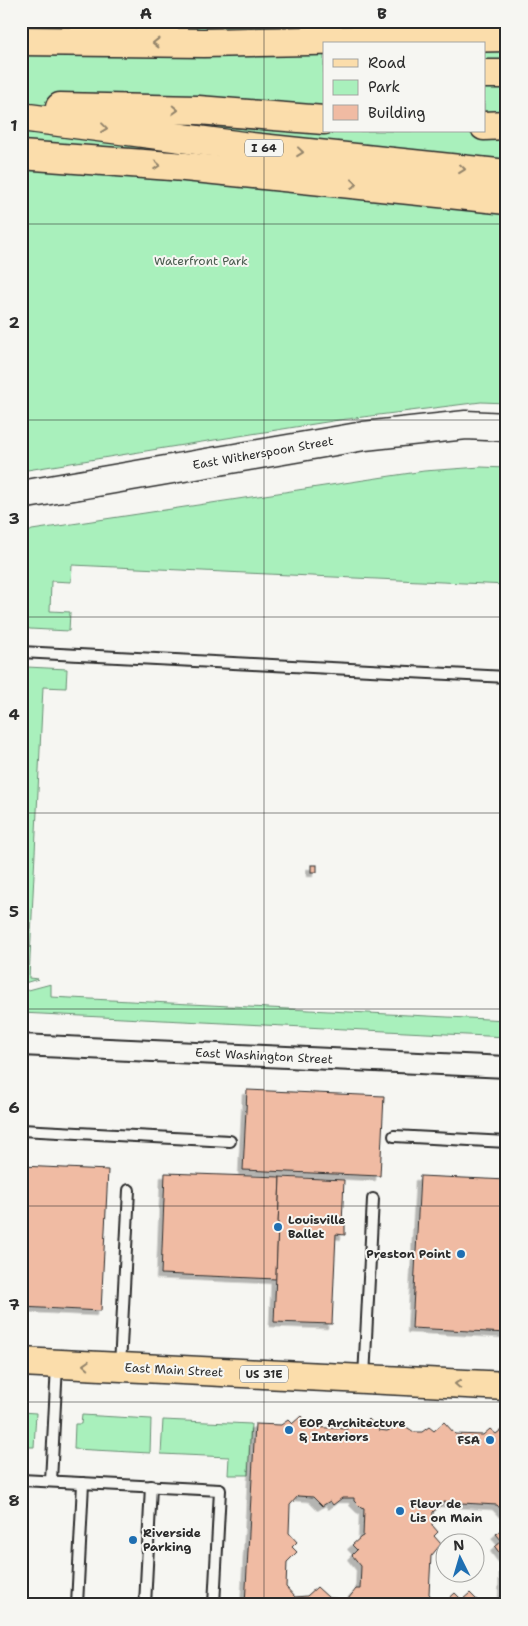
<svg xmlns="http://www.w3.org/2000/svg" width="528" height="1626" viewBox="0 0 528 1626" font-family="'Shantell Sans',sans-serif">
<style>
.green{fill:#a9f0bc;stroke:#6a8e74;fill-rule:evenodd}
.building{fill:#f0bba3;stroke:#2b2b2b;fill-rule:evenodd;filter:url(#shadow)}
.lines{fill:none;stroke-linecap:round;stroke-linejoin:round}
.lane-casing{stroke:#2b2b2b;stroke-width:14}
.street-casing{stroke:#2b2b2b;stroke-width:24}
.secondary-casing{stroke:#2b2b2b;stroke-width:31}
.primary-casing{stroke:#2b2b2b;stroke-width:31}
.highway-casing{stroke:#2b2b2b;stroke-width:31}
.lane{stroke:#f6f6f2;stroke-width:10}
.street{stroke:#f6f6f2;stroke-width:20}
.secondary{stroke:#f6f6f2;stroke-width:28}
.primary{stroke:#fbddab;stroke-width:28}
.highway{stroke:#fbddab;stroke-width:28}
.oneway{stroke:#93846b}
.grid{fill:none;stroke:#2b2b2b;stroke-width:1;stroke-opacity:0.55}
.poi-dot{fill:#1f6fb2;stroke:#f6f6f2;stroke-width:2}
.labels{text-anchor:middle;stroke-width:4;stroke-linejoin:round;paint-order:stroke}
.shield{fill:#f6f6f2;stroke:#686867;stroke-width:1}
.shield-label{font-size:11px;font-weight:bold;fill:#2b2b2b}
.park-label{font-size:12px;fill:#4a5c4f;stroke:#f6f6f2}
.street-label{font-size:12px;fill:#2b2b2b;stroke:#f6f6f2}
.poi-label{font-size:12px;font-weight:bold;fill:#2b2b2b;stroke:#f6f6f2;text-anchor:start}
.neatline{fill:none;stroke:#2b2b2b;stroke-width:2}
.grid-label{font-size:16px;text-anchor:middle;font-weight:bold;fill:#2b2b2b}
</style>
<defs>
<filter id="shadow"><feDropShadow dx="-4.5" dy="4.5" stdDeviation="0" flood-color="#0004"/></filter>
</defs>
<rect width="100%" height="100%" fill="#f6f6f2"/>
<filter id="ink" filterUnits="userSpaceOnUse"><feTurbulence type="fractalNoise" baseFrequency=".02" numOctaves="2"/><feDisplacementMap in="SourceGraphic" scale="10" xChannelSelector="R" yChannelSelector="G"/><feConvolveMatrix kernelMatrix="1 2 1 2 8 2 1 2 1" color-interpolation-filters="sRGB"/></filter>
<g filter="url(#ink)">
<g class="green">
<path d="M21 21H507V403L481 402 339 420 21 471ZM324 44H484V131H324Z"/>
<path d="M481 467 507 468V585L72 565 71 582 51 581 50 611 70 612 69 631 30 629 21 626V542L22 536 32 530 424 471Z"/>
<path d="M27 667 67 669 66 688 43 687 29 978 38 979 21 984V669Z"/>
<path d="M51 984V997L507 1020V1037L21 1013V992Z"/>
<path d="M21 1412 36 1413 34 1447H21Z"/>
<path d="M82 1415 151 1419 150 1453 74 1449 75 1424H81Z"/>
<path d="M163 1420 251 1424 248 1475H228L229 1457 161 1454Z"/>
</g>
<g class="building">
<rect x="311" y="865" width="6" height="7"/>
<path d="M247 1090 384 1096 380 1176 243 1170Z"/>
<path d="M21 1166 108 1170 101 1311 21 1307Z"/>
<path d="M165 1173 280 1177 276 1279 161 1274Z"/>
<path d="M420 1176 507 1180V1333L412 1328Z"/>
<path d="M280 1177 344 1180 342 1224H345V1235L336 1234 332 1324 274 1322Z"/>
<path d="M301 1416 310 1427 347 1429 353 1423 358 1428 369 1419 379 1430 387 1431 398 1426H405L414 1432H422L429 1427 434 1431 444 1422 455 1434 483 1435 490 1429 496 1434 505 1427 507 1429V1605H491L503 1595 504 1559 495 1547 502 1541 496 1534 505 1526 506 1515 497 1505 444 1502 433 1512 432 1525 438 1532 434 1536 441 1544 431 1556 429 1594 436 1602 444 1603 455 1593 462 1600 470 1593 481 1604 486 1605H245L255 1424 281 1425 288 1420 292 1424ZM298 1496 313 1497 322 1506 330 1501 333 1505 342 1498H354V1501L361 1508 364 1509 363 1536 361 1537 352 1545 357 1550 352 1555 361 1566 360 1589H356L348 1599 329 1598 317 1587 307 1596 295 1597 286 1587 287 1562 297 1552 292 1547 297 1542 289 1533 290 1505Z"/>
</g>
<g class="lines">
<g class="lane-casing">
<g id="lane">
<path d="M21 652 507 677"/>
<path d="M21 1130 230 1141"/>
<path d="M394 1136 507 1142"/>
<path d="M120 1366 129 1190"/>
<path d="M364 1378 373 1199"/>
<path d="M21 1480 220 1490 214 1605"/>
<path d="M51 1481 57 1365"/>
<path d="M77 1605 83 1483"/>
<path d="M145 1605 151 1486"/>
</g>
</g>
<g class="street-casing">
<path id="street" d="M21 1045 507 1067"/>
</g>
<g class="secondary-casing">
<path id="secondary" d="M21 495 364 436 466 425 507 427"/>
</g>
<g class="primary-casing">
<path id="primary" d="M21 1362 507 1386"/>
</g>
<g class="highway-casing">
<g id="highway">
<path d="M21 41 204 43 507 37"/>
<path d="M484 74H507"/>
<path d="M60 107 198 110 324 120"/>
<path d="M21 117 243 146 507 174"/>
<path d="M484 126 507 125"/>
<path d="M21 155 185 167 507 200"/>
</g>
</g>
<use href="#lane" class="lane"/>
<use href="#street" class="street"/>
<use href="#secondary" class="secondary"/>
<use href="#primary" class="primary"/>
<use href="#highway" class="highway"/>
</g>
<defs><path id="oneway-chevron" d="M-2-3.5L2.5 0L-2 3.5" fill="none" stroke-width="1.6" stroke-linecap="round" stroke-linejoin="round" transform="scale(1.25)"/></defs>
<g class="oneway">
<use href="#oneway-chevron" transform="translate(156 43) rotate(-180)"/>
<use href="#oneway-chevron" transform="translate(175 110) rotate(2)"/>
<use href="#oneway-chevron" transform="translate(104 128) rotate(7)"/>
<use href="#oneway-chevron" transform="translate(300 152) rotate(6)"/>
<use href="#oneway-chevron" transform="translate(157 165) rotate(4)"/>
<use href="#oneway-chevron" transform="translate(462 169) rotate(6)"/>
<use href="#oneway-chevron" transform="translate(354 184) rotate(6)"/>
<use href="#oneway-chevron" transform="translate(86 1365) rotate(-177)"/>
<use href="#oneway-chevron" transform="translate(458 1384) rotate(-177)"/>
</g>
</g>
<path class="grid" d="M264 21V1605M21 224H507M21 420H507M21 617H507M21 813H507M21 1009H507M21 1206H507M21 1402H507"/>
<g class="poi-dot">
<circle cx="278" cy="1227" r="5"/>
<circle cx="461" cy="1254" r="5"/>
<circle cx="289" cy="1430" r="5"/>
<circle cx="490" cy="1440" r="5"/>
<circle cx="400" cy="1511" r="5"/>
<circle cx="133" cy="1540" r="5"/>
</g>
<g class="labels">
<g class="shield">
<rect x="245" y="139.5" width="38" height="17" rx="4"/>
<rect x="240" y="1365.5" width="48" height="17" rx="4"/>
</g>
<g class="shield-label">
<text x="264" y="152">I 64</text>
<text x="264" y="1378">US 31E</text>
</g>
<g class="park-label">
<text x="201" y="265">Waterfront Park</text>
</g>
<g class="street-label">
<text transform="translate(263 453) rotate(-10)" y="4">East Witherspoon Street</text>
<text transform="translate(264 1056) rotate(3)" y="4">East Washington Street</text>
<text transform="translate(174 1370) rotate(3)" y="4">East Main Street</text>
</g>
<g class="poi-label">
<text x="288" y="1224">Louisville<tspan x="288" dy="14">Ballet</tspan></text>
<text x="451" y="1258" text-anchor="end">Preston Point</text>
<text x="299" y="1427">EOP Architecture<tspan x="299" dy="14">&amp; Interiors</tspan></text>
<text x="480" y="1444" text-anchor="end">FSA</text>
<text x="410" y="1508">Fleur de<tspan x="410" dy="14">Lis on Main</tspan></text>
<text x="143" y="1537">Riverside<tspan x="143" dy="14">Parking</tspan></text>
</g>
</g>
<rect width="528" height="1626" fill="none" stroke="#f6f6f2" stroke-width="55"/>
<rect x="323" y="42" width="162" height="90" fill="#f6f6f2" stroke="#a5a5a2"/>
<rect x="333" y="59" width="25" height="8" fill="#fbddab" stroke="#a5a5a2"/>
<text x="368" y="68" font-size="15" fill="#2b2b2b">Road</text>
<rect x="333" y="80" width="25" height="15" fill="#a9f0bc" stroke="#a5a5a2"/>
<text x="368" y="92" font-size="15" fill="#2b2b2b">Park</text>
<rect x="333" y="105" width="25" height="15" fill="#f0bba3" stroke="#a5a5a2"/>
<text x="368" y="118" font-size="15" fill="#2b2b2b">Building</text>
<g transform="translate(460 1558) rotate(355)"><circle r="24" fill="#f6f6f2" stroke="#a5a5a2"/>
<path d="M0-4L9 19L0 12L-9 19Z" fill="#1f6fb2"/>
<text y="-8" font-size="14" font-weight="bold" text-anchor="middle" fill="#2b2b2b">N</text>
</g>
<rect x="28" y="28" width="472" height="1570" class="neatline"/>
<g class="grid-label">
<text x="146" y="19">A</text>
<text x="382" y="19">B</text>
<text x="14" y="131">1</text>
<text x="14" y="328">2</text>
<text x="14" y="524">3</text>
<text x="14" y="720">4</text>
<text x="14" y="917">5</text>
<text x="14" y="1113">6</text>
<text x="14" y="1310">7</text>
<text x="14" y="1506">8</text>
</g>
</svg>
